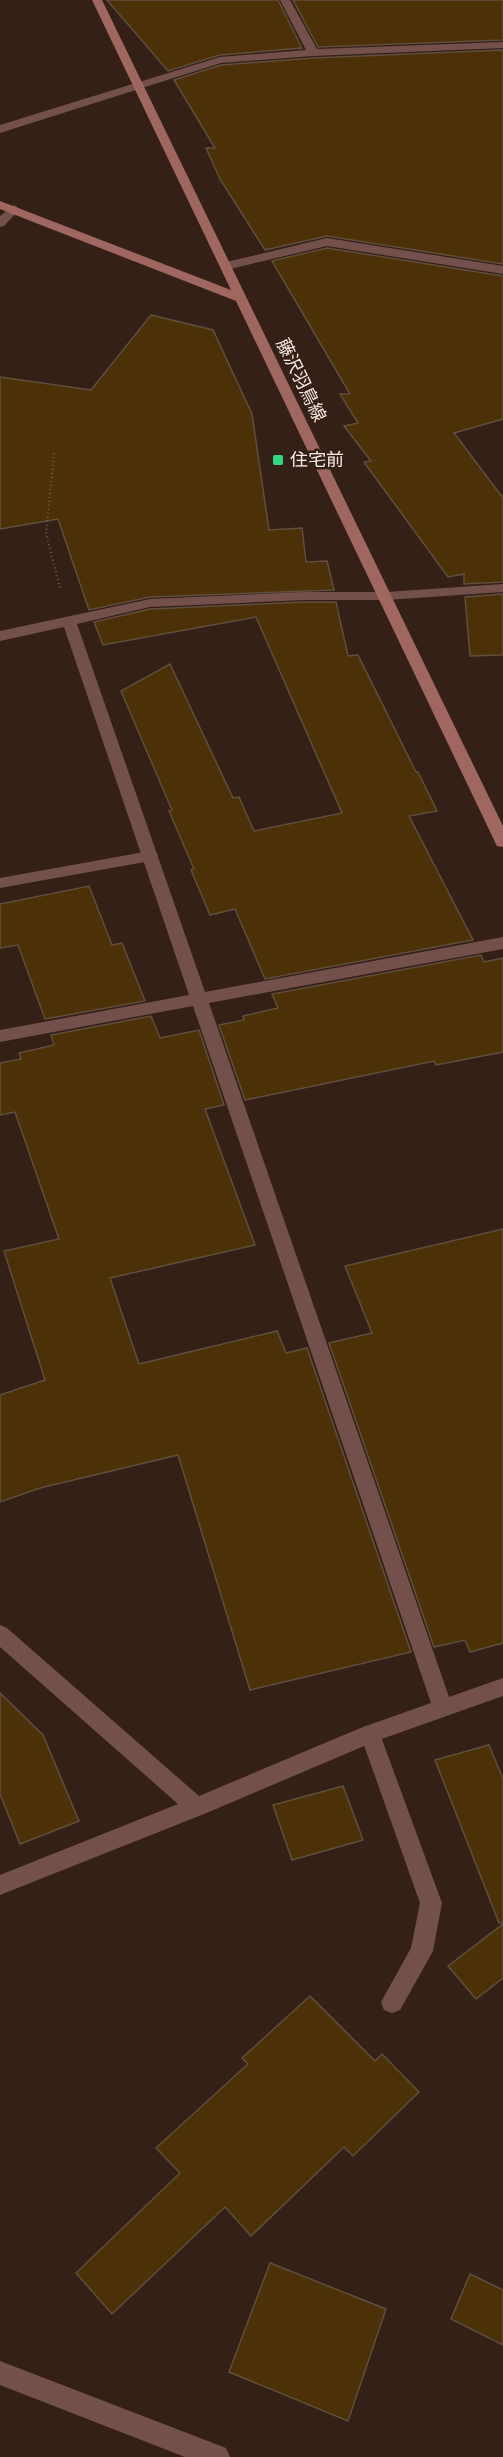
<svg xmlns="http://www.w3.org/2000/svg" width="503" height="2457" viewBox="0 0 503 2457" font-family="'PT Sans Narrow','Noto Sans JP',sans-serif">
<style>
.building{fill:#4c3008;stroke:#5f4f3d;stroke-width:1.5}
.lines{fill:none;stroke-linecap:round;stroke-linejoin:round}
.path{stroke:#715f56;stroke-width:2;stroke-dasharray:1 3;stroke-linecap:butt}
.lane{fill:#74504c;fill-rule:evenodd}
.street{fill:#74504c;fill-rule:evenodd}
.secondary{fill:#a06760;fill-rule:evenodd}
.poi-dot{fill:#2fd883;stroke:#342016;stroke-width:2}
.labels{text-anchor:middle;stroke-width:5;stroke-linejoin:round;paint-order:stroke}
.far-street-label{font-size:18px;fill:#f8eae3;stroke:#342016}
.far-poi-label{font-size:18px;fill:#f8eae3;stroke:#342016;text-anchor:start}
</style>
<rect width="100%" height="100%" fill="#342016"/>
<g class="building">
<path d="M107 0H278L302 48 220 55 168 71Z"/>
<path d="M293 0H503V40L318 47Z"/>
<path d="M503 50V264L327 236 265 250 220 179 206 148H215L174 80 221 65 313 58Z"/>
<path d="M327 248 503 276V419L454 433 503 498V582L464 584V574L448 577 364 462 371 461 344 426 358 423 340 394H350L272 261Z"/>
<path d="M151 315 213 330 252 414 269 530 302 528 306 562 327 561 334 590 150 597 89 610 58 519 0 529V377L91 390Z"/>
<path d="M503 594V655L470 656 465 597Z"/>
<path d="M304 602H336L348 656 358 655 416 772H418L437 811 409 816 473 940 265 979 235 909 210 915 191 870 194 869 169 811 172 810 121 691 170 664 233 798 239 797 254 831 342 813 256 617 103 645 94 622 150 609Z"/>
<path d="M89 886 112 945 122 943 145 1001 45 1019 18 945 0 948V904Z"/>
<path d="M481 955 484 962 503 958V1052L436 1065 434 1061 245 1100 219 1025 244 1020 243 1016 278 1008 272 994Z"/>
<path d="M151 1016 160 1038 199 1030 224 1105 205 1109 255 1245 110 1278 139 1364 277 1331 286 1353 307 1348 411 1652 250 1690 178 1455 40 1488 0 1502V1395L45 1380 4 1251 59 1239 15 1112 0 1115V1063L21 1059 19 1053 54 1045 51 1035Z"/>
<path d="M503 1229V1643L470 1652 465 1640 434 1647 329 1343 372 1333 345 1266Z"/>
<path d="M0 1693 43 1735 79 1821 20 1844 0 1794Z"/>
<path d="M489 1745 503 1779V1923H499L435 1760Z"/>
<path d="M343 1786 363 1840 292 1860 273 1805Z"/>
<path d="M503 1924V1978L476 1999 448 1966Z"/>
<path d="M310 1996 375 2061 382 2054 419 2092 353 2156 344 2147 251 2236 225 2207 112 2314 76 2273 180 2173 156 2148 248 2064 242 2058Z"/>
<path d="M270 2263 386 2309 348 2421 229 2372Z"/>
<path d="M470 2274 503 2290V2345L451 2319Z"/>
</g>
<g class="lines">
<path class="path" d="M54 453 46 534 60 588"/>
<g class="lane">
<path d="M14 205 20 209 4 226 0 227V216Z"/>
<path d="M327 238 503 266V274L327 246 226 270 220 266 222 263Z"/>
<path d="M150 851 156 852 158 856 156 860 0 888V878Z"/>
<path d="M370 1725 377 1727 380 1734 442 1903 433 1951 400 2010 392 2013 384 2010 381 2002 411 1948 420 1903 360 1734 363 1727Z"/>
</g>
<g class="street">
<path d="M280 0H290L317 49 503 42V48L313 56 221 63 0 133V125L220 57 306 50Z"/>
<path d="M503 584V592L386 600H304L150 607 77 624 205 992 503 937V949L209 1003 449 1697 503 1678V1696L376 1741 204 1814 0 1895V1875L178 1804 0 1647V1625L7 1628 199 1796 363 1727 431 1703 193 1006 0 1042V1030L189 995 64 627 0 641V631L150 599 304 592H386Z"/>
<path d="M0 2361 226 2448 230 2457H185L0 2385Z"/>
</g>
<path class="secondary" d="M92 0H102L503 826V847L497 846 495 842 236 301 0 209V201L231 290Z"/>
</g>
<rect class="poi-dot" x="272" y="454" width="12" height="12" rx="3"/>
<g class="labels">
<g class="far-street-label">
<text transform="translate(301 380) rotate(64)" y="6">藤沢羽鳥線</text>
</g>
<g class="far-poi-label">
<text x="290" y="466">住宅前</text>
</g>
</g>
</svg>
